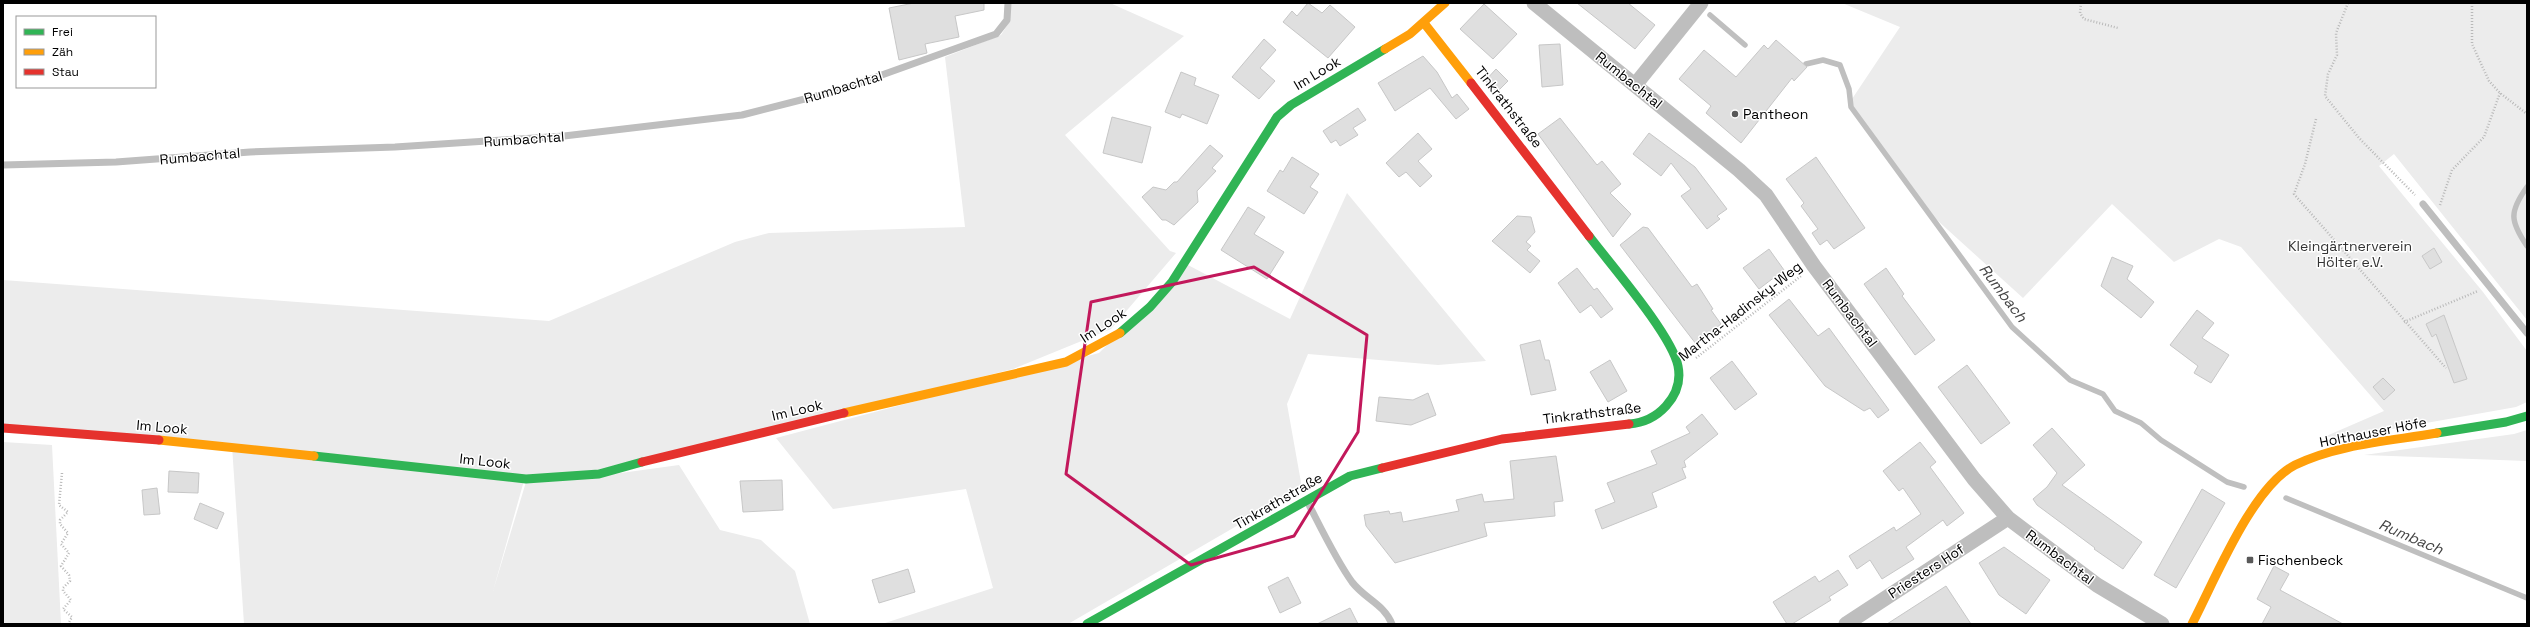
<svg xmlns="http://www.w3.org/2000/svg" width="2530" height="627" viewBox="0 0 2530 627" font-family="'Space Grotesk',sans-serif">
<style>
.green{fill:#ececec}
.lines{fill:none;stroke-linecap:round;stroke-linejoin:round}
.stream{stroke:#bfbfbf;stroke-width:5.5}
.building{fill:#dfdfdf;stroke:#c7c7c7}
.path{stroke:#b9b9b9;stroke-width:2.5;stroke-dasharray:1 2;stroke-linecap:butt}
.lane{stroke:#bebebe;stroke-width:7}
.street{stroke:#bebebe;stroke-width:15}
.fast{stroke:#30b455;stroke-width:9}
.slow{stroke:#ff9f0a;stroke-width:9}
.jam{stroke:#e5322d;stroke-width:9}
.marked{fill:none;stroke:#c2185b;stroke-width:3;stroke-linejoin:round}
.poi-dot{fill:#595959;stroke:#fff;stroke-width:1.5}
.labels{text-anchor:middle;stroke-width:3;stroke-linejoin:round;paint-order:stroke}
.street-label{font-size:14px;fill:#000;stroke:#fff}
.poi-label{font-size:14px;fill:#000;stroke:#fff;text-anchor:start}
.park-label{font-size:14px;fill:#333;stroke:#fff}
.water-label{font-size:15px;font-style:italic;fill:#444;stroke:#fff}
</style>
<rect width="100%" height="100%" fill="#fff"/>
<g class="green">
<path d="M1010 3H1110L1184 36 1065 135 1170 251 1176 253 1111 329 1013 369 593 472 525 477 493 591 526 482 599 476 679 465 720 530 761 540 795 571 810 624H244L232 446 3 425V280L549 321 735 242 769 233 965 227 945 57 1001 35 1010 21Z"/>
<path d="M1842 3H2527V320L2394 154 2379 166 2483 292 2527 351V402L2516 407 2353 436 2324 437 2384 411 2241 247 2219 239 2174 262 2112 204 2023 298 1927 211 1848 105 1900 27Z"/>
<path d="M1347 193 1486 361 1438 365 1308 354 1287 404 1302 488 1068 624H882L993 588 966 489 833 509 776 438 1099 353 1188 265 1290 319Z"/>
<path d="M2527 430V461L2364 455 2514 434Z"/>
<path d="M3 442 52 445 61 624H3Z"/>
</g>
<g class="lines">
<g class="stream">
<path d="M1710 15 1745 45"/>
<path d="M1806 64 1823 60 1840 65 1849 89 1851 107 2012 327 2070 380 2103 394 2115 411 2141 423 2161 440 2227 482 2244 487"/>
<path d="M2527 187C2509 212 2510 221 2527 246"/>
<path d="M2286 498 2527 598"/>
</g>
</g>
<g class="building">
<path d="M914 3H984V10L955 16 959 37 925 44 927 53 899 60 889 8Z"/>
<path d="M1308 3 1322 13 1330 5 1355 27 1328 58 1283 22 1292 11 1297 16Z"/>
<path d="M1577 3H1628L1655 25 1635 49Z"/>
<path d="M1484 4 1517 34 1493 59 1460 29Z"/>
<path d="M1264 39 1276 50 1260 68 1275 81 1259 99 1232 77Z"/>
<path d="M1776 40 1807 67 1794 81 1792 78 1741 143 1706 113 1711 106 1679 79 1704 50 1736 77 1764 45 1768 49Z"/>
<path d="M1560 44 1563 85 1542 87 1539 45Z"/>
<path d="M1423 56 1437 72 1452 98 1457 94 1469 109 1456 119 1430 88 1395 111 1378 83Z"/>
<path d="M1496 69 1508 81 1497 92 1485 81Z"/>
<path d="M1181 72 1196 78 1194 85 1219 95 1207 124 1182 114 1180 118 1165 112Z"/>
<path d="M1358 108 1366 120 1353 128 1358 135 1340 146 1336 140 1331 143 1323 131Z"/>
<path d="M1112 117 1151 127 1142 163 1103 153Z"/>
<path d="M1560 118 1597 165 1602 161 1621 184 1610 193 1631 214 1613 237 1538 134Z"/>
<path d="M1418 133 1432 149 1418 161 1432 176 1420 187 1406 172 1399 177 1386 163Z"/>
<path d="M1649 133 1695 167 1727 209 1717 216 1720 219 1707 229 1681 196 1691 189 1671 163 1661 176 1633 154Z"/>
<path d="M1210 145 1223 156 1212 168 1216 171 1197 191 1198 202 1174 225 1166 220H1162L1142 197 1153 187 1166 190 1174 182H1177Z"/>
<path d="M1292 157 1319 174 1310 187 1318 192 1304 214 1267 191 1280 170 1283 172Z"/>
<path d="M1816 157 1865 228 1834 249 1827 240 1820 245 1812 233 1818 229 1801 206 1804 203 1786 179Z"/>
<path d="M1248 207 1265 217 1254 234 1284 252 1267 279 1221 250Z"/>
<path d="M1517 216 1531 217 1535 232 1526 242 1531 246 1527 250 1540 261 1530 273 1492 241Z"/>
<path d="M1643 227 1648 228 1692 287 1697 284 1713 309 1711 310 1721 324 1696 344 1620 245Z"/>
<path d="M2434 248 2442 262 2430 269 2422 256Z"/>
<path d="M1769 249 1784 270 1759 289 1743 268Z"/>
<path d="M2112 257 2133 266 2127 279 2154 302 2141 318 2101 286Z"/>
<path d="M1577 268 1594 290 1597 288 1613 309 1601 318 1591 305 1580 313 1558 283Z"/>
<path d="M1886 268 1904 294 1902 296 1935 340 1915 355 1864 284Z"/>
<path d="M1789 299 1818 336 1829 328 1889 410 1878 418 1870 408 1864 411 1825 386 1769 315Z"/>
<path d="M2197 310 2214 323 2202 338 2229 355 2211 383 2194 373 2198 366 2170 345Z"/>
<path d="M2444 315 2467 379 2454 383 2436 334 2432 337 2426 324Z"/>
<path d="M1540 340 1545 360H1549L1556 390 1531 395 1520 345Z"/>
<path d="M1610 360 1627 391 1608 402 1590 372Z"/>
<path d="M1732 361 1757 394 1735 410 1710 378Z"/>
<path d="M1967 365 2010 423 1981 444 1938 387Z"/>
<path d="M2383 378 2395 390 2384 400 2373 387Z"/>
<path d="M1428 393 1436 415 1411 425 1376 421 1379 397 1413 400Z"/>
<path d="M1702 414 1718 434 1684 461 1686 467 1682 468 1686 478 1652 493 1657 507 1602 529 1595 510 1615 502 1607 483 1657 464 1651 451 1690 433 1686 427Z"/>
<path d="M2052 428 2085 465 2062 485 2142 542 2123 569 2094 549 2095 548 2037 505 2033 499 2047 487 2057 473 2033 445Z"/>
<path d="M1920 442 1936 462 1930 467 1964 513 1947 526 1943 520 1906 547 1914 559 1882 579 1870 560 1857 569 1849 556 1894 527 1896 531 1921 514 1903 488 1899 491 1883 471Z"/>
<path d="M1556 456 1563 501 1554 502 1555 516 1484 523 1487 536 1395 563 1366 526 1364 515 1389 511 1390 514 1401 512 1403 522 1459 511 1456 500 1482 494 1484 502 1514 499 1510 461Z"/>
<path d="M169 471 199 473 198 493 168 492Z"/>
<path d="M782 480 783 510 743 512 740 481Z"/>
<path d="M157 488 160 514 144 515 142 490Z"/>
<path d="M2202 489 2225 503 2176 588 2154 575Z"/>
<path d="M200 503 224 513 217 529 194 519Z"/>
<path d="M2004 547 2050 580 2026 614 1999 595 1979 563Z"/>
<path d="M2274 566 2289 574 2280 590 2343 624H2262L2271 607 2257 599Z"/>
<path d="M908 569 915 592 879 603 872 580Z"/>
<path d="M1838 570 1848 585 1829 597 1831 600 1792 624H1787L1773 602 1815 576 1819 582Z"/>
<path d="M1288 577 1301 603 1280 613 1268 587Z"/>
<path d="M1946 586 1971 624H1887Z"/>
<path d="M1350 608 1358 624H1317Z"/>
</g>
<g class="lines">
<g class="path">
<path d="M2081 3 2080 13 2084 19 2118 28"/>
<path d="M2348 3 2336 33 2337 55 2328 74 2325 96 2359 138 2415 195"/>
<path d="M2472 3V44L2489 81 2500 93 2527 114"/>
<path d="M2316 119 2305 164 2294 194 2446 368"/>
<path d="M2440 205 2452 170 2484 137 2500 93"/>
<path d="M2404 322 2478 291"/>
<path d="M1696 358 1801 276"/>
<path d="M62 473 59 505 68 512 60 520V524L68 533 61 544 69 553 61 566 69 575 70 581 63 588V591L71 600 63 609 72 617 68 624"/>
</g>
<g class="lane">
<path d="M3 165 116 162 250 152 395 147 564 136 742 115 840 90 996 34 1007 20 1008 3"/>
<path d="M2423 204 2527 333"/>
<path d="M1307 501C1320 526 1336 560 1352 582 1365 599 1384 604 1392 624"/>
</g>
<g class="street">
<path d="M1534 3 1739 170 1766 195 1814 266 1974 479 2008 518 2097 585 2162 624"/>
<path d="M1635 85 1701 3"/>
<path d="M1846 624 2008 518"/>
</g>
<g class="fast">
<path d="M1589 236C1611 265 1672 335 1678 366 1681 381 1676 395 1666 406 1656 417 1643 423 1629 424"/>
<path d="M1120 333 1150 307 1172 282 1277 117 1291 105 1385 49"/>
<path d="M2437 433 2506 422 2527 416"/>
<path d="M314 456 526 479 599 474 642 462"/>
<path d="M1087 624 1350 476 1382 468"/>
</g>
<g class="slow">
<path d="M1424 23 1471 83"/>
<path d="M1385 49 1410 34 1445 3"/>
<path d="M844 413 1066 362 1120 333"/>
<path d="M159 440 314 456"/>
<path d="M2192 624C2215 580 2252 487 2295 465 2338 444 2391 441 2437 433"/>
</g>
<g class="jam">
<path d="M1471 83 1589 236"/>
<path d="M3 428 159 440"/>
<path d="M642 462 844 413"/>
<path d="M1382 468 1502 439 1629 424"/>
</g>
</g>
<path class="marked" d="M1254 267 1367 335 1358 432 1294 536 1191 565 1066 474 1091 302Z"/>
<g class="poi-dot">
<circle cx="1735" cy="114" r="4"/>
<rect x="2246" y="556" width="8" height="8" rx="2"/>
</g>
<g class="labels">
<g class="street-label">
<text transform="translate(1317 73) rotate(-31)" y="5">Im Look</text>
<text transform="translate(1629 80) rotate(39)" y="5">Rumbachtal</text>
<text transform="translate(843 87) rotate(-17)" y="5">Rumbachtal</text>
<text transform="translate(1509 107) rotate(52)" y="5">Tinkrathstraße</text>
<text transform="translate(524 139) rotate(-4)" y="5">Rumbachtal</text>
<text transform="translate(200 156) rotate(-5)" y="5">Rumbachtal</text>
<text transform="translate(1740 311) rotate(-38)" y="5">Martha-Hadinsky-Weg</text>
<text transform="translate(1850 313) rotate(53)" y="5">Rumbachtal</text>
<text transform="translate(1103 325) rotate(-33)" y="5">Im Look</text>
<text transform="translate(797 410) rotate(-13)" y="5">Im Look</text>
<text transform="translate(1592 413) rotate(-7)" y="5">Tinkrathstraße</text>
<text transform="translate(162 427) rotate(5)" y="5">Im Look</text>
<text transform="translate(2373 432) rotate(-11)" y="5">Holthauser Höfe</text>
<text transform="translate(485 461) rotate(6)" y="5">Im Look</text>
<text transform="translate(1278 501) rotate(-30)" y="5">Tinkrathstraße</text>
<text transform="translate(2060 557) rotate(37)" y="5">Rumbachtal</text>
<text transform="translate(1926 571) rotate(-33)" y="5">Priesters Hof</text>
</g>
<g class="poi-label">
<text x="1743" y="119">Pantheon</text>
<text x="2258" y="565">Fischenbeck</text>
</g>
<g class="park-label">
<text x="2350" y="251">Kleingärtnerverein<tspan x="2350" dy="16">Hölter e.V.</tspan></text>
</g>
<g class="water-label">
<text transform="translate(2003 293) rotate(53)" y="5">Rumbach</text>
<text transform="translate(2411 537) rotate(23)" y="5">Rumbach</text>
</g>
</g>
<rect width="2530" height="627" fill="none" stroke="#000000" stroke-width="8"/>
<rect x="16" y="16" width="140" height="72" fill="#ffffff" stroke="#999999"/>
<rect x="24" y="29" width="20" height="6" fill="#30b455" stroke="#999999"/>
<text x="52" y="36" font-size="12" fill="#000000">Frei</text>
<rect x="24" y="49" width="20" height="6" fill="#ff9f0a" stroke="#999999"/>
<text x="52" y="56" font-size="12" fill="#000000">Zäh</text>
<rect x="24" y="69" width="20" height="6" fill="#e5322d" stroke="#999999"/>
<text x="52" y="76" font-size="12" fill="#000000">Stau</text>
</svg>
